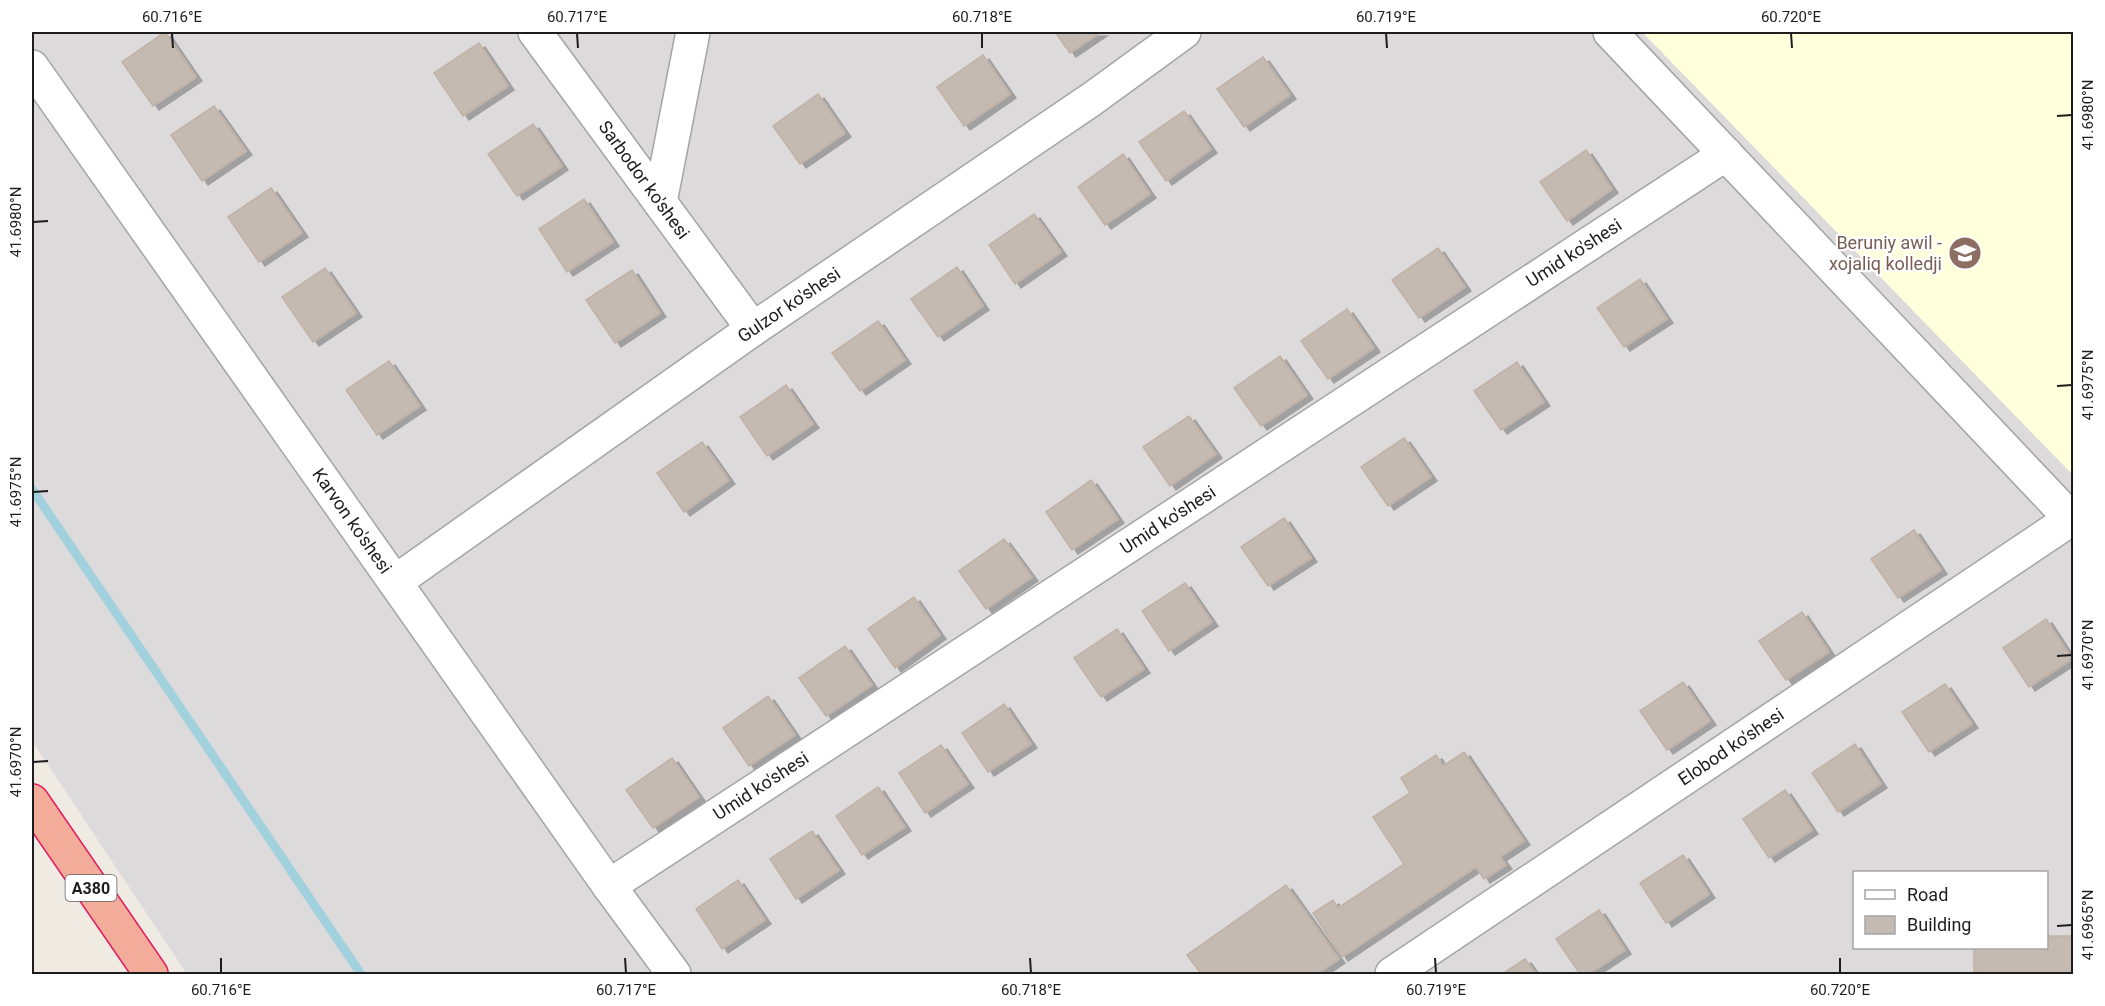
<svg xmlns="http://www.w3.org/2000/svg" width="2105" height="1006" viewBox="0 0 2105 1006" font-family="Roboto,sans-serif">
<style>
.residential{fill:#dcdada;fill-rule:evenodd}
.education{fill:#ffffdc}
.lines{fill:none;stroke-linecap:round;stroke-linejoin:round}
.stream{stroke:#a2d1de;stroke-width:9}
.building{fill:#c4bab2;stroke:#c1b1a5;stroke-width:1.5;filter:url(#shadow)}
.minor-casing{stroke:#a4a4a4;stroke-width:36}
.trunk-casing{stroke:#dd2062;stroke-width:36}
.minor{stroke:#fff;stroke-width:33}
.trunk{stroke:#f3ac9a;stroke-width:33}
.ticks{fill:none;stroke:#1d1d1d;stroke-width:2}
.labels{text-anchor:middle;stroke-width:4.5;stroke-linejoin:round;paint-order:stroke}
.shield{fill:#fff;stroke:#616161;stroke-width:1.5}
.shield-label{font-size:16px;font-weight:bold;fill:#1d1d1d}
.street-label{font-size:18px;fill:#1d1d1d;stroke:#fff}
.education-label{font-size:18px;fill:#785e54;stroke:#fff;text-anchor:end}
.neatline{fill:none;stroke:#1d1d1d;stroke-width:2}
.ticks-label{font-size:15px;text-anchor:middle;fill:#1d1d1d}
</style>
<defs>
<filter id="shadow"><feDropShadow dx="6" dy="4" stdDeviation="0" flood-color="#0004"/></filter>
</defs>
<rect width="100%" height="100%" fill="#efebe3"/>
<path class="residential" d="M32 32H2073V974H187L32 741ZM1854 872H2046V948H1854Z"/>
<path class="education" d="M1642 32H2073V475L2072 474Z"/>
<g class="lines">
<path class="stream" d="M32 489 361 974"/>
</g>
<g class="building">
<path d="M165 32 196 77 153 106 122 62Z"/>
<path d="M1055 32H1101L1070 53Z"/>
<path d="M479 43 508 86 463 116 434 73Z"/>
<path d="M983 55 1010 94 964 126 937 87Z"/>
<path d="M1263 57 1290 95 1244 127 1217 89Z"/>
<path d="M818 94 845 133 800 164 773 126Z"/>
<path d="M214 106 246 151 202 181 171 135Z"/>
<path d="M1184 111 1211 149 1166 181 1139 142Z"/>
<path d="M533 124 562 166 517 196 488 154Z"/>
<path d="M1586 150 1612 189 1567 221 1540 182Z"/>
<path d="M1123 154 1150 194 1105 225 1078 187Z"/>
<path d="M271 188 302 233 259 262 228 217Z"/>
<path d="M584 199 613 242 567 272 539 229Z"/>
<path d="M1034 214 1061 252 1015 284 989 245Z"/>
<path d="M1438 248 1465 287 1419 318 1392 280Z"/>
<path d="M957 267 983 306 938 337 911 299Z"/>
<path d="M325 268 356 313 313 342 282 297Z"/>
<path d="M632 270 660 313 615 343 586 300Z"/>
<path d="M1640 279 1667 319 1624 347 1597 308Z"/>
<path d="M1347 309 1374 348 1328 379 1301 341Z"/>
<path d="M878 321 905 360 860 391 832 353Z"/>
<path d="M1280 356 1307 395 1261 426 1234 388Z"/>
<path d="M389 361 420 406 377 435 346 390Z"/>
<path d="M1517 362 1544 402 1501 430 1474 391Z"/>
<path d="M786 385 813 424 767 456 740 417Z"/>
<path d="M1189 416 1216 454 1170 486 1143 447Z"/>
<path d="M1404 438 1431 477 1388 506 1361 467Z"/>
<path d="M702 442 729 480 684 512 657 473Z"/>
<path d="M1091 480 1118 519 1072 550 1046 512Z"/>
<path d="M1284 518 1311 558 1268 586 1241 547Z"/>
<path d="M1914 530 1941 570 1898 598 1871 559Z"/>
<path d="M1004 539 1032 577 986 609 959 571Z"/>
<path d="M1185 583 1212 622 1169 651 1142 611Z"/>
<path d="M914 597 940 635 895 668 868 629Z"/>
<path d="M1802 612 1829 652 1786 680 1759 641Z"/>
<path d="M2046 619 2072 659 2029 687 2003 648Z"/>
<path d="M1117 629 1144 669 1101 697 1074 658Z"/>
<path d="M845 646 872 685 826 716 799 678Z"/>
<path d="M1683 682 1710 721 1667 750 1640 711Z"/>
<path d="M1945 684 1972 724 1929 752 1902 712Z"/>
<path d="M768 696 795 735 749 766 723 728Z"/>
<path d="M1004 704 1031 744 988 772 962 733Z"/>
<path d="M1855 744 1881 784 1838 812 1812 773Z"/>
<path d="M941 745 968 784 925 813 899 773Z"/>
<path d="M1464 752 1524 841 1500 857 1506 865 1484 879 1476 867 1342 957 1313 913 1333 900 1338 908 1404 864 1373 817 1410 793 1401 778 1436 755 1443 766Z"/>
<path d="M672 758 699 797 653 828 626 790Z"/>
<path d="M878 787 905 827 862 855 836 816Z"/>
<path d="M1785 790 1812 830 1769 858 1743 819Z"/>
<path d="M812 831 839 870 796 899 770 859Z"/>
<path d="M1683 855 1709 894 1666 923 1640 883Z"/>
<path d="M738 880 765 920 722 949 696 909Z"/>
<path d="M1286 885 1339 959 1317 974H1201L1187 955Z"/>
<path d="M1599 910 1625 950 1589 974H1580L1556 939Z"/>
<path d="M2046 936H2074V974H1974V948H2046Z"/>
<path d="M1525 959 1536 974H1502Z"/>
</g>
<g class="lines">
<g class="minor-casing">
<g id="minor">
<path d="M535 32 753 329"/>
<path d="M1610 32 2074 522"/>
<path d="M32 67 609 886 674 974"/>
<path d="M660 202 693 32"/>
<path d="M395 582 753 329 1092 99 1184 32"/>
<path d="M609 886 1726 154"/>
<path d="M1392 974 2071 519"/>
</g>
</g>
<g class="trunk-casing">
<path id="trunk" d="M32 801 151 974"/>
</g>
<use href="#minor" class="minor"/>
<use href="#trunk" class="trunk"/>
</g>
<path class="ticks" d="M172 33 173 48M577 33 578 48M982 33V48M1386 33 1387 48M1791 33 1792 48M2057 116 2072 115M33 222 48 221M2057 386 2072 385M33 492 48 491M2057 656 2072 655M33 762 48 761M2057 926 2072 925M221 958V973M625 958 626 973M1030 958 1031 973M1435 958 1436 973M1840 958V973"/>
<defs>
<g id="university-disc" transform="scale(1.725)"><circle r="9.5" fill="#8d6e63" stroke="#fff"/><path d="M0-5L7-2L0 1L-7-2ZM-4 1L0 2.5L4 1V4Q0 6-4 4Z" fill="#fff"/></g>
</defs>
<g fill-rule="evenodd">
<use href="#university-disc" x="1965" y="253"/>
</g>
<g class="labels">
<rect class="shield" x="65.5" y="875" width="51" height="26" rx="4.5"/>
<g class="shield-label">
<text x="91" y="894">A380</text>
</g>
<g class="street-label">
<text transform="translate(644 180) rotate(54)" y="6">Sarbodor ko'shesi</text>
<text transform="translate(1574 253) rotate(-33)" y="6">Umid ko'shesi</text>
<text transform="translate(789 305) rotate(-34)" y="6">Gulzor ko'shesi</text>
<text transform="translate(1168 520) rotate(-33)" y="6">Umid ko'shesi</text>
<text transform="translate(352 521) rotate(55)" y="6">Karvon ko'shesi</text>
<text transform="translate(1731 747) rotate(-34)" y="6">Elobod ko'shesi</text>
<text transform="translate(761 786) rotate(-33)" y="6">Umid ko'shesi</text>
</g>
<g class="education-label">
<text x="1942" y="249">Beruniy awil -<tspan x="1942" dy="21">xojaliq kolledji</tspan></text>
</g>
</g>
<rect width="2105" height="1006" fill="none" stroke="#ffffff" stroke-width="66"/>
<rect x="1853" y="871" width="195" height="78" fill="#ffffff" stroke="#a5a5a5" stroke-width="1.5"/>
<rect x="1865" y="890" width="30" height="9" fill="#ffffff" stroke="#a5a5a5" stroke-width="1.5"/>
<text x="1907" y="901" font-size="18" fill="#1d1d1d">Road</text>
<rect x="1865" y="916" width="30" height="18" fill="#c4bab2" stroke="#a5a5a5" stroke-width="1.5"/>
<text x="1907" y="931" font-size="18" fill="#1d1d1d">Building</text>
<rect x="33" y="33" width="2039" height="940" class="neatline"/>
<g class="ticks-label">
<text x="172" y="22">60.716°E</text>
<text x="577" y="22">60.717°E</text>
<text x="982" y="22">60.718°E</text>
<text x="1386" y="22">60.719°E</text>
<text x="1791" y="22">60.720°E</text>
<text transform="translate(2088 115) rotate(-90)" y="5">41.6980°N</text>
<text transform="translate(16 222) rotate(-90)" y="5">41.6980°N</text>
<text transform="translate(2088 385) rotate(-90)" y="5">41.6975°N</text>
<text transform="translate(16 492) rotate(-90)" y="5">41.6975°N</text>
<text transform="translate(2088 655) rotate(-90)" y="5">41.6970°N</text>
<text transform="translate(16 762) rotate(-90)" y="5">41.6970°N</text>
<text transform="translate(2088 925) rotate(-90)" y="5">41.6965°N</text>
<text x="221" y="995">60.716°E</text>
<text x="626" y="995">60.717°E</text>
<text x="1031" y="995">60.718°E</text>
<text x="1436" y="995">60.719°E</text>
<text x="1840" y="995">60.720°E</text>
</g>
</svg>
